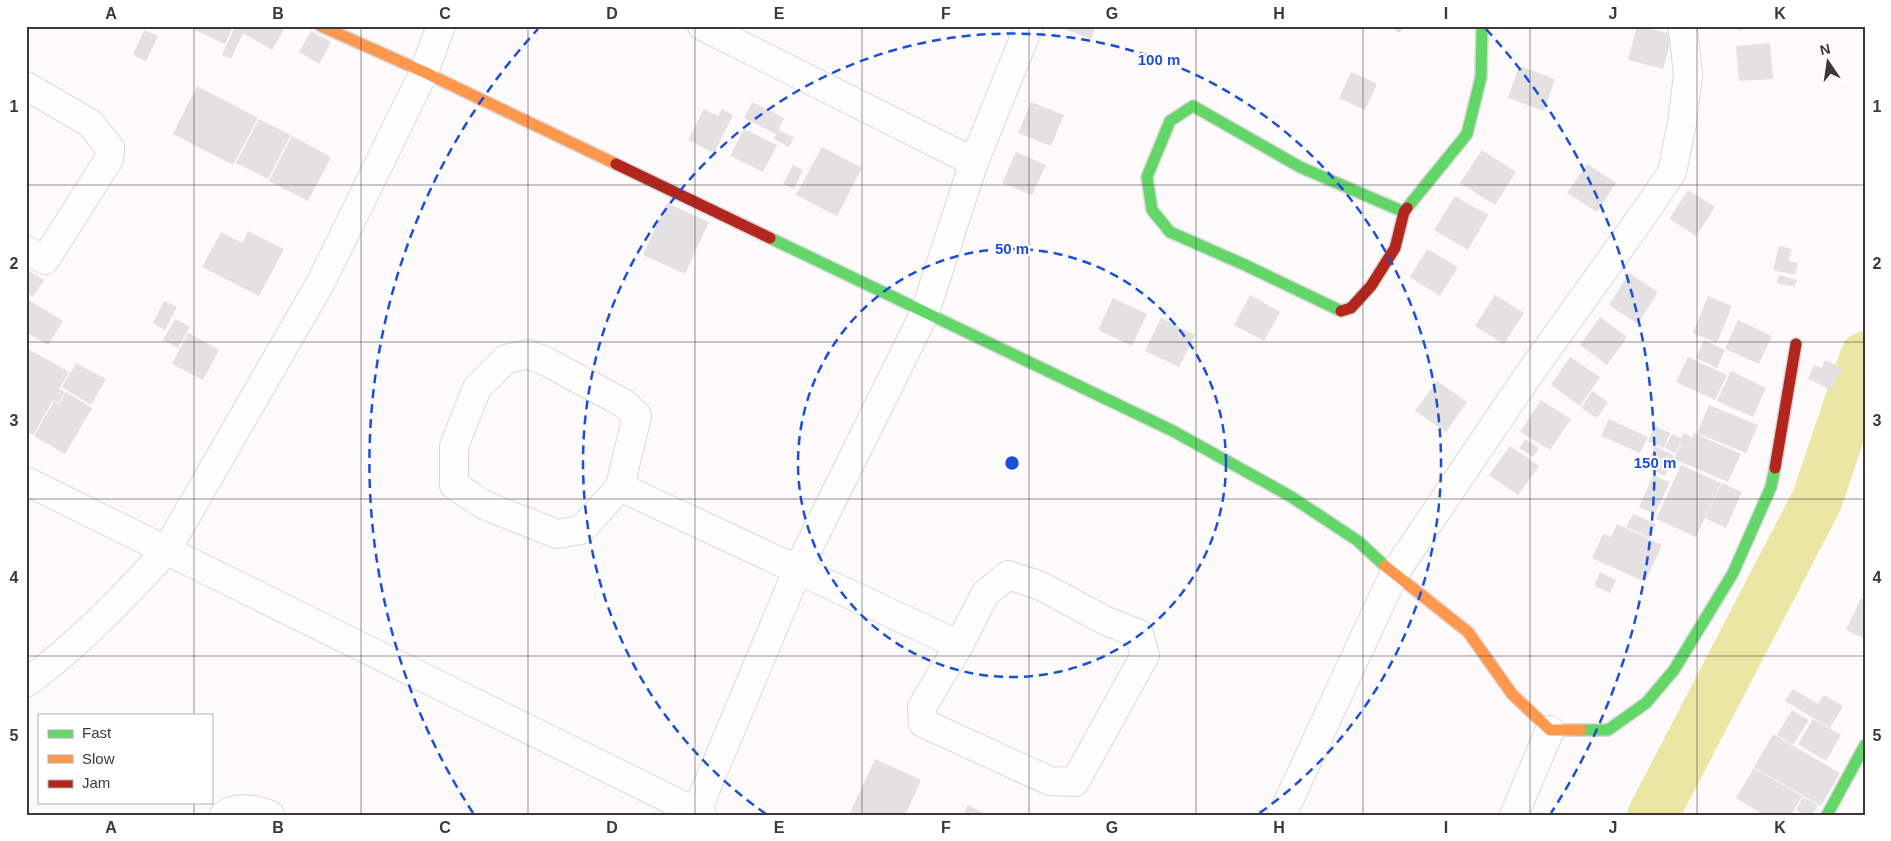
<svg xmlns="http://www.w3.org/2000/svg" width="1891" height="841" viewBox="0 0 1891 841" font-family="Arial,sans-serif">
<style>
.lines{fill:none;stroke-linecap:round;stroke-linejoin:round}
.river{stroke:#ebe6a4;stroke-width:51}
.building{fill:#e4e1e3}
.street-casing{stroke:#dad8d9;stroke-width:30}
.fast-casing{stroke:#dad8d9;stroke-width:14}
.slow-casing{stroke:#dad8d9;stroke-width:14}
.jam-casing{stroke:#dad8d9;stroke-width:14}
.street{stroke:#fffeff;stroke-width:28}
.fast{stroke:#63d668;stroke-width:11}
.slow{stroke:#ff974d;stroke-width:11}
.jam{stroke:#b3261e;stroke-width:11}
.grid{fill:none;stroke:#3c383a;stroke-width:1;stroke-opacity:0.55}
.ring{fill:none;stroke:#1d4ed8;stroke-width:2.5;stroke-dasharray:9 6}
.centre{fill:#1d4ed8;stroke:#fff;stroke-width:2.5}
.ring-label{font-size:15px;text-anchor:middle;font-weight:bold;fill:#1d4ed8;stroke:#fff;stroke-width:4.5;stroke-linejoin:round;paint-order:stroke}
.neatline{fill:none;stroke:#3c383a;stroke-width:2}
.grid-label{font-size:16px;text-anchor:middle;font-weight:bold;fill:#3c383a}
</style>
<rect width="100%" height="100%" fill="#fdfafc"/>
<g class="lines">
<path class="river" d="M1653 815 1817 500 1865 357"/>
</g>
<g class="building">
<path d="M186 26H233L225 44Z"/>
<path d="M235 26 244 27 286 26 272 50 243 33 231 59 222 55Z"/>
<path d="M1056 26H1096L1091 39Z"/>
<path d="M1388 26H1403L1400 33Z"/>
<path d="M1637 26 1673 34 1663 69 1628 60Z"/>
<path d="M1737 26H1753V27L1738 31Z"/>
<path d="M144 30 158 36 146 61 133 55Z"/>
<path d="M311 31 331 42 319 64 299 52Z"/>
<path d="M1770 43 1773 79 1739 81 1736 46Z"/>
<path d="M1519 66 1555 79 1544 111 1508 98Z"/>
<path d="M1351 72 1377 84 1365 110 1339 98Z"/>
<path d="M197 86 258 118 233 165 173 134Z"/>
<path d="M752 102 784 118 778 130 794 137 789 147 774 139 776 134 744 118Z"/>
<path d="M1031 102 1064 115 1051 146 1018 133Z"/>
<path d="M704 109 718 116 722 109 733 115 714 153 688 140Z"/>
<path d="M259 119 291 135 268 179 236 163Z"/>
<path d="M744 129 777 145 763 172 730 156Z"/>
<path d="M292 136 331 157 308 201 269 181Z"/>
<path d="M822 147 862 168 837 216 796 195Z"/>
<path d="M1482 150 1516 172 1495 205 1460 183Z"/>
<path d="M1016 152 1046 165 1032 195 1002 183Z"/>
<path d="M1587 164 1616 183 1597 212 1567 193Z"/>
<path d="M793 165 803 170 794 189 783 184Z"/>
<path d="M1688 190 1715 207 1696 236 1669 219Z"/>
<path d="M1455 196 1488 215 1468 250 1434 230Z"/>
<path d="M667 203 709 222 685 274 643 255Z"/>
<path d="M248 231 284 249 259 296 202 267 221 232 242 243Z"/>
<path d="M1779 246 1792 249 1788 261 1798 263 1795 275 1773 270Z"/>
<path d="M1427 249 1458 267 1440 296 1410 277Z"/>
<path d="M29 271 44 280 33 297 26 292V275Z"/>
<path d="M1629 273 1658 292 1638 324 1609 305Z"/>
<path d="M1779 275 1797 280 1795 287 1777 283Z"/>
<path d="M1250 295 1280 312 1264 341 1234 325Z"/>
<path d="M1495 295 1524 313 1504 344 1475 326Z"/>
<path d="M1708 296 1732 306 1717 343 1693 333Z"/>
<path d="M26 298 63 321 48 345 26 332Z"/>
<path d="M1113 298 1147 314 1132 346 1098 330Z"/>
<path d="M164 301 177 307 165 330 153 323Z"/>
<path d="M1600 317 1627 337 1607 365 1580 345Z"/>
<path d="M1161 318 1195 335 1179 367 1145 351Z"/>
<path d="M175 319 190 327 178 348 163 340Z"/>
<path d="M1738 320 1772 336 1759 364 1725 349Z"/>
<path d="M188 333 219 350 203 380 172 364Z"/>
<path d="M1704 340 1725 350 1717 368 1696 358Z"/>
<path d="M26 348 69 372 59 389 65 392 59 403 53 400 33 435 26 431Z"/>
<path d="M1570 357 1600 377 1580 406 1551 385Z"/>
<path d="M1688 357 1727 375 1715 400 1676 382Z"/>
<path d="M1825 360 1842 368 1831 390 1808 379 1814 365 1822 368Z"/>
<path d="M76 363 106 379 91 405 62 387Z"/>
<path d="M1731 371 1766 388 1753 417 1717 401Z"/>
<path d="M1437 381 1467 402 1446 432 1415 411Z"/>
<path d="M1592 391 1608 402 1597 418 1581 408Z"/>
<path d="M66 392 92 408 65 454 34 436 54 401 59 405Z"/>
<path d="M1541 400 1571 419 1550 450 1520 432Z"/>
<path d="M1709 405 1758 425 1746 453 1697 433Z"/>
<path d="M1609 419 1648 437 1640 453 1601 436Z"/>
<path d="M1655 426 1670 433 1664 448 1648 441Z"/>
<path d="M1683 433 1692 437 1687 450 1694 433 1741 454 1728 482 1674 459 1679 447 1684 448 1680 446V444L1675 453 1665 448 1672 434 1681 438Z"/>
<path d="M1525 439 1539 448 1533 457 1519 448Z"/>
<path d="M1510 446 1539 466 1518 495 1489 475Z"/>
<path d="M1655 446 1674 455 1665 476 1646 467Z"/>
<path d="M1681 465 1721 483 1696 537 1656 519Z"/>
<path d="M1653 475 1670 482 1655 514 1639 507Z"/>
<path d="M1722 483 1742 492 1726 528 1705 518Z"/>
<path d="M1633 514 1656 524 1650 538 1626 527Z"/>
<path d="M1617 524 1662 545 1645 582 1592 558 1603 534 1611 537Z"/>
<path d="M1600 572 1616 580 1610 593 1594 586Z"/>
<path d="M1861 598 1865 600V639L1846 630Z"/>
<path d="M1793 689 1818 704 1824 695 1843 706 1830 728 1785 701Z"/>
<path d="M1792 710 1809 720 1793 745 1777 735Z"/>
<path d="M1813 719 1841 735 1826 761 1798 744Z"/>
<path d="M1773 734 1840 773 1821 806 1754 767Z"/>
<path d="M875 759 921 780 905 815H849Z"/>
<path d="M1754 768 1802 796 1791 815H1764L1736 798Z"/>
<path d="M1803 797 1818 805 1812 815H1805L1796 810Z"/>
<path d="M968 805 987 815H963Z"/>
</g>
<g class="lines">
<g class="street-casing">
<g id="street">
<path d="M702 26 974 162"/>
<path d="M26 86 90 123 110 148 109 159 45 260 26 250"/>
<path d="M528 354 547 362 625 404 637 416 620 487 581 530 557 534 484 505 454 485V446L477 388 506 359Z"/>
<path d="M26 481 702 815"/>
<path d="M620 487 959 645"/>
<path d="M1008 575 1041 586 1106 621 1139 634 1145 655 1075 782 1050 781 923 723 922 707 959 645 985 594Z"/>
<path d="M26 683C78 645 123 598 166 551L321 282 424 72 441 26"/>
<path d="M224 815C236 806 258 809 270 815"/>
<path d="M695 815 798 569 925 312 974 162 1029 26"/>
<path d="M1282 815 1394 574 1525 380 1648 208 1672 172 1682 123 1688 75 1684 37 1682 26"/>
<path d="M1514 815 1550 730"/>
</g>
</g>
<g class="fast-casing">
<g id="fast">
<path d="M1407 208 1467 134 1481 77 1482 26"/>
<path d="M770 238 1173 431 1290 496 1358 541 1385 566"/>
<path d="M1341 311 1245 265 1170 232 1152 210 1147 177 1170 121 1193 106 1300 167 1404 212"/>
<path d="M1581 730H1608L1646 703 1674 670 1733 573 1771 487 1775 468"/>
<path d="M1827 815 1865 745"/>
</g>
</g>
<g class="slow-casing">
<g id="slow">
<path d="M321 26 424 72 616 164"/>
<path d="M1385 566 1468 632 1512 694 1550 730H1581"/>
</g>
</g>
<g class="jam-casing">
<g id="jam">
<path d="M616 164 770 238"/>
<path d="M1341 311 1351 308 1371 286 1395 248 1404 212 1407 208"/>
<path d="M1775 468 1796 344"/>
</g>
</g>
<use href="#street" class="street"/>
<use href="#fast" class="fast"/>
<use href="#slow" class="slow"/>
<use href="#jam" class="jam"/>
</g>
<path class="grid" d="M194 26V715M361 26V815M528 26V815M695 26V815M862 26V815M1029 26V815M1196 26V815M1363 26V815M1530 26V815M1697 26V815M26 185H1865M26 342H1865M26 499H1865M26 656H1865M194 802V815"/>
<g class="ring">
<circle cx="1012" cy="463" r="214"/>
<path d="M766 814A429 429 0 1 1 1258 814"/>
<path d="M473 813A643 643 0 0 1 538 29M1486 29A643 643 0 0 1 1551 813"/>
</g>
<circle cx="1012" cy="463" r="8" class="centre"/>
<g class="ring-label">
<text x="1159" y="65">100 m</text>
<text x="1012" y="254">50 m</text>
<text x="1655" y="468">150 m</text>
</g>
<rect width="1891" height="841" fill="none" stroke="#ffffff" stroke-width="55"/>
<rect x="38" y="714" width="175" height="90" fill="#ffffff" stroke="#b1afb0"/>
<rect x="48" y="730" width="25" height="8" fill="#63d668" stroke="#b1afb0"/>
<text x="82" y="738" font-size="15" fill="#3c383a">Fast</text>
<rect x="48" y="755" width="25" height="8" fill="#ff974d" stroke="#b1afb0"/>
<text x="82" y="764" font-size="15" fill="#3c383a">Slow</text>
<rect x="48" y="780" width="25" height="8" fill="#b3261e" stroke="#b1afb0"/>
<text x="82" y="788" font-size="15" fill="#3c383a">Jam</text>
<g transform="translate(1828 62) rotate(347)" stroke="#ffffff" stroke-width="4" paint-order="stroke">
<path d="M0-4L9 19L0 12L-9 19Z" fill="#3c383a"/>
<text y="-8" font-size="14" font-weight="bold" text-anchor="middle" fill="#3c383a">N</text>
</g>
<rect x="28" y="28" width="1836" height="786" class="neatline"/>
<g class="grid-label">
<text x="111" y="19">A</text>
<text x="278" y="19">B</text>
<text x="445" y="19">C</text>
<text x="612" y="19">D</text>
<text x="779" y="19">E</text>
<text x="946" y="19">F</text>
<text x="1112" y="19">G</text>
<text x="1279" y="19">H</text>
<text x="1446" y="19">I</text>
<text x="1613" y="19">J</text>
<text x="1780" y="19">K</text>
<text x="14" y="112">1</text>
<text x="1877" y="112">1</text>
<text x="14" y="269">2</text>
<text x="1877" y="269">2</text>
<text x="14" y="426">3</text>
<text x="1877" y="426">3</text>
<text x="14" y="583">4</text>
<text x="1877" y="583">4</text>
<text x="14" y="741">5</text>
<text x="1877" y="741">5</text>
<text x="111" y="833">A</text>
<text x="278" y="833">B</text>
<text x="445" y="833">C</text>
<text x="612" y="833">D</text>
<text x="779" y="833">E</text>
<text x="946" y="833">F</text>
<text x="1112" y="833">G</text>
<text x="1279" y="833">H</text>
<text x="1446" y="833">I</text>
<text x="1613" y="833">J</text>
<text x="1780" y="833">K</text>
</g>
</svg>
